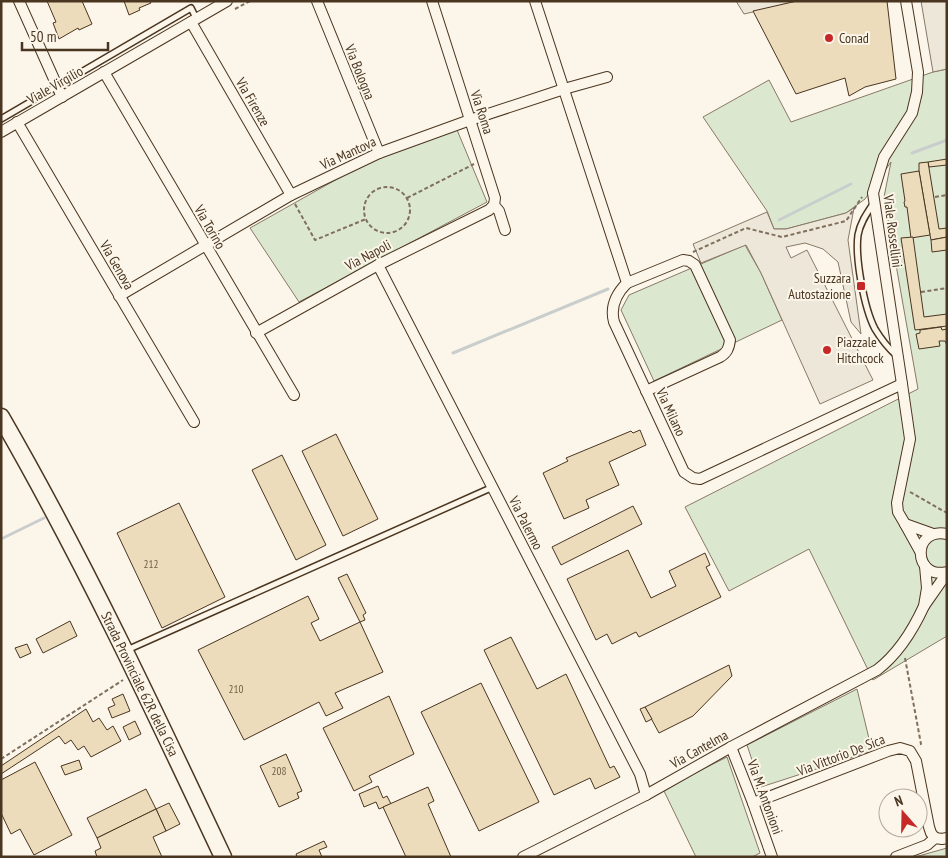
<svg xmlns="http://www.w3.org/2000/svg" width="948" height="858" viewBox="0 0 948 858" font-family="'PT Sans Narrow',sans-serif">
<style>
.green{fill:#dce7d0;stroke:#887966}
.parking{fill:#ede7d9;stroke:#887966}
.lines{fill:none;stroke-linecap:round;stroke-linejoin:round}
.stream{stroke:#c9cecd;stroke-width:3}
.building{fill:#ecdcbc;stroke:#4a3520}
.lane-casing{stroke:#4a3520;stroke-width:8}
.street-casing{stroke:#4a3520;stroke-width:12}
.primary-casing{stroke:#4a3520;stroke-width:19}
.path{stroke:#7f6f5c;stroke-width:2;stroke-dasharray:4 2.5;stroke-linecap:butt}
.lane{stroke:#fbf6e9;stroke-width:5}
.street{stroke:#fbf6e9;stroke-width:10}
.primary{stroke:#fbf6e9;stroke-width:16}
.poi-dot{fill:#c62828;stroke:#fbf6e9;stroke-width:2}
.labels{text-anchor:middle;stroke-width:4;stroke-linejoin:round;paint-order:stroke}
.number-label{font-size:11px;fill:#725f47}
.poi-label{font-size:14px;fill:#4a3520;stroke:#fbf6e9;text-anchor:start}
.street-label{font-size:14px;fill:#4a3520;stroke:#fbf6e9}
</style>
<rect width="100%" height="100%" fill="#fbf6e9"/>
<g class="green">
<path d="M947 69V636L873 680 809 549 729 591 685 507 918 389 884 197 891 162 865 199 846 213 786 229H774L767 211 703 117 769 80 791 122 933 72Z"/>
<path d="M455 125 487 202 299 302 250 228 378 156Z"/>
<path d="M745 245 761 273 782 320 654 381 621 310 629 295Z"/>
<path d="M857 689 872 751 761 787 747 745Z"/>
<path d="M727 757 760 853 752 857H696L663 789Z"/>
<path d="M947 848V857H915Z"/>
</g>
<g class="parking">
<path d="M736 1H801L744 14Z"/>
<path d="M921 1H947V69L933 72Z"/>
<path d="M854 208 848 240 861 334 851 322 838 262 823 249 805 243 786 247 791 258 807 250 873 380 820 404 761 273 746 245 701 263 693 244 767 212 774 229H786L846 213Z"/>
</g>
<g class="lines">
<g class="stream">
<path d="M912 153 947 140"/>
<path d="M779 220 851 184"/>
<path d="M453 353 608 289"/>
<path d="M1 539 44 518"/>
</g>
</g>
<g class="building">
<path d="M47 1H82L92 24 79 30 78 28 59 39 53 23 56 22Z"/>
<path d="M124 1H150L151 3 139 8 140 10 129 15Z"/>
<path d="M797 1H887L896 79 865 87 849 96 845 78 796 94 753 11Z"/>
<path d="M947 159V165L929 167 928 162Z"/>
<path d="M928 162 939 229 947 228V237L931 240 930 235 919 171V163Z"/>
<path d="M919 171 930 235 911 238 907 207H905L904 202 905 201 901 174Z"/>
<path d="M913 237 924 317 947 314V326L915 330 901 238Z"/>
<path d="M947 237V250L932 252 931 240Z"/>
<path d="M941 327 942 330 947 329V345L945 341H939L940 346 919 349 916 334 920 333V330Z"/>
<path d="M640 430 646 445 609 462 619 485 586 500 589 508 564 519 543 473 568 461 566 458 631 431 633 433Z"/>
<path d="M336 434 378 519 343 536 302 451Z"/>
<path d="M282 455 326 545 296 560 252 470Z"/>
<path d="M179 503 225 597 162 628 117 533Z"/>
<path d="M633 506 642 524 561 565 552 547Z"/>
<path d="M628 550 651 598 676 586 669 571 705 553 710 565 706 567 721 597 639 637 636 632 612 644 607 634 596 640 567 579Z"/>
<path d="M347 574 366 613 363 615 365 620 360 622 338 578Z"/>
<path d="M308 596 319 619 311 623 320 641 360 622 383 672 335 693 343 708 326 716 319 702 244 740 198 650Z"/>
<path d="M70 621 77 636 43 653 36 639Z"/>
<path d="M511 637 537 689 566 674 610 768 614 766 620 777 595 789 590 778 554 795 484 650Z"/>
<path d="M27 644 31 653 20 658 15 648Z"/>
<path d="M729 665 732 676 693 716 659 733 645 707Z"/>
<path d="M481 683 539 802 479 831 421 712Z"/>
<path d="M123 694 130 711 112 718 108 708 115 705 112 699Z"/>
<path d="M389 696 414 754 369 776 372 782 354 791 323 728Z"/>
<path d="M645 707 652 719 646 722 640 709Z"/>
<path d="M86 709 93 722 99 718 107 730 113 726 121 741 91 757 84 746 78 750 71 740 65 744 59 736 1 774V766Z"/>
<path d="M135 721 141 734 129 740 123 727Z"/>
<path d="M286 754 302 791 297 793 299 798 279 807 260 766Z"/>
<path d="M79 760 82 769 65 775 61 766Z"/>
<path d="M35 762 72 835 34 855 20 829 11 834 1 813V780Z"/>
<path d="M378 786 383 798 387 796 391 804 379 809 376 802 364 807 359 794Z"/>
<path d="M428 787 434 801 428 804 451 857H406L383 807Z"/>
<path d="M146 789 156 809 97 838 87 818Z"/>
<path d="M169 803 180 824 166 831 156 809Z"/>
<path d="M156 809 166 831 153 837 162 857H97L95 851 101 848 97 838Z"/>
<path d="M324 841 327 847 319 850 322 857H297L296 854Z"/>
</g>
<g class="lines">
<g class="lane-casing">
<g id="lane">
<path d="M1 119 191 8 196 18"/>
<path d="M873 204C867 213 860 223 858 235 855 258 864 308 875 329 881 339 888 348 897 356"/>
<path d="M127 650 493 487"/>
</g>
</g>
<g class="street-casing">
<g id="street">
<path d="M19 1 62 97"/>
<path d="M317 1 379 153"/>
<path d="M432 1 495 198 494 205 499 211 505 230"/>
<path d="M535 1 627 283C616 294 610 307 614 322L684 472 693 478 700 479 902 384 910 439 897 503 898 512 905 524"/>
<path d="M191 22 291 195"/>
<path d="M104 72 294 395"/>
<path d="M17 122 194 422"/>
<path d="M1 132 227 1"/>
<path d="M378 265 640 774 646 795"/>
<path d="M627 283 683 260 689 261 695 265 730 340C729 348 727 353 720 357L646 391"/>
<path d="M119 296 291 195 379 153 470 120 564 89 607 77"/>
<path d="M256 333 378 265 489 210 494 205"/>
<path d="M902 384 873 193 884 157 912 113 917 92 918 72 906 1"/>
<path d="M947 534C911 527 913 580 947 572"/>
<path d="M920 551 905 524 933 534"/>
<path d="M925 566 927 588 924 606 947 573"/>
<path d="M731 747 753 803 772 857"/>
<path d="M753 803 888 751 900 748 910 751 916 761 929 827 931 833 935 838"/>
<path d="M523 857 646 795 731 747 877 670C898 654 913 630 924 606"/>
<path d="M896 857 927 845 935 838 942 839 947 838"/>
</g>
</g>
<g class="primary-casing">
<path id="primary" d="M1 417C83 559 153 708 223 857"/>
</g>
<g class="path">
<path d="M235 9 250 1"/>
<circle cx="387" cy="210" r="23"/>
<path d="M935 197 947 195"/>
<path d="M407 198 474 164"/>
<path d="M295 204 315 240 366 219"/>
<path d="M693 252 746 228 782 237 846 221 862 197"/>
<path d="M921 292 947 288"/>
<path d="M910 492 947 513"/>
<path d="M905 658 921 744 918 746"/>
<path d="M1 759 123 680"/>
</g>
<use href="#lane" class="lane"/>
<use href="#street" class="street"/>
<use href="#primary" class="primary"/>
</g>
<g class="poi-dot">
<circle cx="829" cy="38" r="5"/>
<rect x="856" y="281" width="10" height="10" rx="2.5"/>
<circle cx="827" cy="350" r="5"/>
</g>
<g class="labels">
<g class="number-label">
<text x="151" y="568">212</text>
<text x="236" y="693">210</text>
<text x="279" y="775">208</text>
</g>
<g class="poi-label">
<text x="839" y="43">Conad</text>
<text x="851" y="283" text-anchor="end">Suzzara<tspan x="851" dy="16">Autostazione</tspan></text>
<text x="837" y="347">Piazzale<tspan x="837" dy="16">Hitchcock</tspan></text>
</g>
<g class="street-label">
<text transform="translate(360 72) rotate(68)" y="5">Via Bologna</text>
<text transform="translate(55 85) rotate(-30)" y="5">Viale Virgilio</text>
<text transform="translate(253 102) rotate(60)" y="5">Via Firenze</text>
<text transform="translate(482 112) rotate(72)" y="5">Via Roma</text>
<text transform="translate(348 153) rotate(-25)" y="5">Via Mantova</text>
<text transform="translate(210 227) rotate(60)" y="5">Via Torino</text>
<text transform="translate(893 231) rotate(83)" y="5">Viale Rossellini</text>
<text transform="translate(368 255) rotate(-28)" y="5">Via Napoli</text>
<text transform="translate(117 265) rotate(60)" y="5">Via Genova</text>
<text transform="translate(671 412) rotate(65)" y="5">Via Milano</text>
<text transform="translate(526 523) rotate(63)" y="5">Via Palermo</text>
<text transform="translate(140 684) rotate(64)" y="5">Strada Provinciale 62R della Cisa</text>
<text transform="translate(699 749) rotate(-29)" y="5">Via Cantelma</text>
<text transform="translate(841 755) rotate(-21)" y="5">Via Vittorio De Sica</text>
<text transform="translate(765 797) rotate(70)" y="5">Via M. Antonioni</text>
</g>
</g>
<rect width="948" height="858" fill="none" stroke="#4a3520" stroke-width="5"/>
<g transform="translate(903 813) rotate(340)"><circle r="24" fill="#fbf6e9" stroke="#b4a999"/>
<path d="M0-4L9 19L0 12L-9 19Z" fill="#c62828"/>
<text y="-8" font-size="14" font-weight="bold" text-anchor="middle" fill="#4a3520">N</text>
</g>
<path d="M22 42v8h86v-8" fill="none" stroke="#4a3520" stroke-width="2.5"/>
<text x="30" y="42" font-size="15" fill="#4a3520" stroke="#fbf6e9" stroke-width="4" paint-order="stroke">50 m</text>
</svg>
